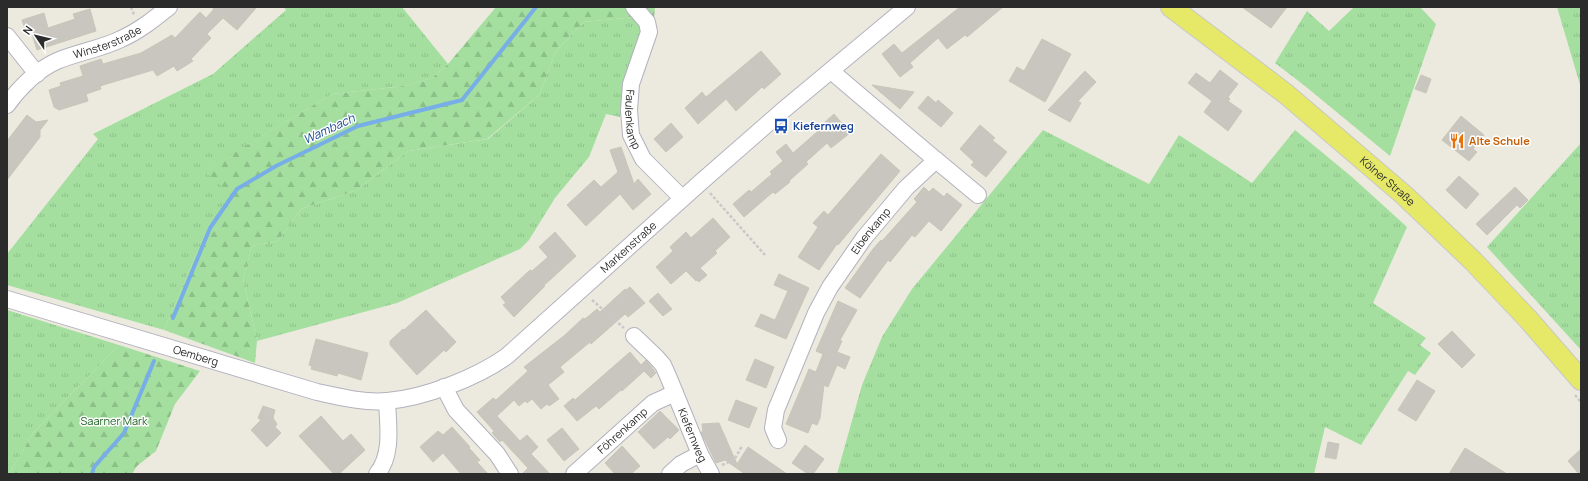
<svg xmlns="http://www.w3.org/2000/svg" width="1588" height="481" viewBox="0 0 1588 481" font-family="Manrope,sans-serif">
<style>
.grass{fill:url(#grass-tufts)}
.forest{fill:url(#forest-firs)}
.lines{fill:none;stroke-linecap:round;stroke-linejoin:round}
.stream{stroke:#78aee7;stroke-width:4}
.building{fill:#c8c6be;stroke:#c8c6b8}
.minor-casing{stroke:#b3b2be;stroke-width:18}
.major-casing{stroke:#c8c8c8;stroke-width:22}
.path{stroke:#c8c8c8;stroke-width:2.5;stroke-dasharray:3 2;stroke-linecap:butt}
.minor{stroke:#fff;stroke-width:16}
.major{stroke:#e6e868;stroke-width:20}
.labels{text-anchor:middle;stroke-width:3;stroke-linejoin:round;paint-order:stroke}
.street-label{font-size:11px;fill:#2b2b2b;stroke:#fff}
.transit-label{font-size:11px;font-weight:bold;fill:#164399;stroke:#fff;text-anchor:start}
.food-label{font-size:11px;font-weight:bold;fill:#c56008;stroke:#fff;text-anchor:start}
.park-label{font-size:11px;fill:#1f6522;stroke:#fff}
.water-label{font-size:12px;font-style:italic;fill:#164995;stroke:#fff}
</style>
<defs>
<pattern id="grass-tufts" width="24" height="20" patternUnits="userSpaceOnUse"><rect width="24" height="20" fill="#a4df9f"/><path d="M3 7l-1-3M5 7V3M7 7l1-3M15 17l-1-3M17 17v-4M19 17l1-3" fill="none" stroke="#8dc089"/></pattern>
<pattern id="forest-firs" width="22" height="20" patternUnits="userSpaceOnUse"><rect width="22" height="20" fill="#a4df9f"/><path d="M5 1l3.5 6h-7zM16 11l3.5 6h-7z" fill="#8dc089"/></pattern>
</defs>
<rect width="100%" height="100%" fill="#eceadf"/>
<g class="grass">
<path d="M284 7H402L448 64 432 78 404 86 332 94 205 171 234 195 209 225 164 330 7 285V254L98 139 93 134 213 74 286 10Z"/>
<path d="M1354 7H1420L1436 24 1390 156 1305 86 1275 63 1307 11 1329 31Z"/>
<path d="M1557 7H1581V88Z"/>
<path d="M635 17 642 27 627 77 620 117 606 114 589 157 555 198 529 240 520 249 397 303 257 341 243 279 252 246 278 241 301 209 357 190 408 151 488 139 539 95 556 51 584 22Z"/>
<path d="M1043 130 1149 184 1179 135 1252 183 1295 130 1352 177 1407 227 1373 303 1426 338 1420 345 1431 353 1415 375 1408 371 1361 445 1325 427 1314 474H837L862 385 882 337 912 289Z"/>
<path d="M1581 143V350L1487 247Z"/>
<path d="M7 310 119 345 33 433 9 474H7Z"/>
</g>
<g class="forest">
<path d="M496 7H655L654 18 635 17 584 22 556 51 539 95 487 139 408 151 357 190 301 209 278 241 252 246 243 279 257 341 255 363 164 330 209 225 233 195 204 171 332 94 404 86 432 78 448 64Z"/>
<path d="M119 345 200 371 175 404 156 451 137 466 132 474H9L33 433Z"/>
</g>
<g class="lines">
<g class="stream">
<path d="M173 318 210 228 237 189 276 166 358 126 462 100 536 7"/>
<path d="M92 474 94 467 124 433 154 361"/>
</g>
</g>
<g class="building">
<path d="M211 7H257L237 30 223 18 207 34 211 38 191 59 193 61 177 71 174 66 157 76 153 70 100 86 101 89 86 94 88 101 59 110 54 107 49 90 61 86 60 83 83 76 80 66 101 59 103 64 141 53 172 35 175 38 200 12 206 18 214 9Z"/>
<path d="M960 7H1003L967 37 965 35 947 49 938 38 910 63 913 67 900 77 882 54 894 44 902 53Z"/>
<path d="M1242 7H1287L1271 28Z"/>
<path d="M90 9 96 31 37 50 32 34 27 35 22 20 44 13 48 28 75 19 73 14Z"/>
<path d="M1042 39 1071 54 1045 102 1009 81 1017 67 1024 71Z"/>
<path d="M761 51 781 74 764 89 762 87 736 111 726 99 698 124 685 108 702 92 706 97Z"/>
<path d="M1220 70 1238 84 1228 97 1230 99 1228 101 1242 111 1228 131 1204 112 1212 101 1188 83 1196 73 1210 83Z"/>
<path d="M1085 71 1096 82 1078 101 1081 103 1070 122 1048 110Z"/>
<path d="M1421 75 1431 79 1426 93 1415 89Z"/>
<path d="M872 85 914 92 900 109Z"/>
<path d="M928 96 936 103 938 100 953 113 941 127 918 108Z"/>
<path d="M834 114 850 133 831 148 827 143 806 162 808 164 789 181 790 182 775 194 773 192 744 217 733 204 749 190 751 192 772 174 770 172 783 161 776 152 786 144 793 153 817 132 816 130Z"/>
<path d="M27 115 36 122 48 120 40 130V137L7 180V141Z"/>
<path d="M1461 116 1484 135 1473 149 1477 152 1469 161 1442 140Z"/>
<path d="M671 123 683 137 666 152 654 139Z"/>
<path d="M980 125 995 138 992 140 1007 152 986 177 971 165 974 162 960 149Z"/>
<path d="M621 147 634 184 638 179 651 194 633 210 620 194 586 226 567 205 594 180 601 187 618 172 610 150Z"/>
<path d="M881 154 900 171 838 245 837 244 819 270 798 257 818 227 813 223 824 211 828 215Z"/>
<path d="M1459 176 1479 194 1466 209 1446 190Z"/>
<path d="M924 187 929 192 933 188 944 197 947 193 962 205 941 231 929 221 915 237 912 235 890 262 888 260 860 298 845 288 873 249 881 240 882 241 917 202 914 199Z"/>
<path d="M1515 187 1528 200 1520 208 1517 205 1487 235 1476 224Z"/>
<path d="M713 218 730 237 715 251 717 253 700 268 707 275 699 282 697 280 696 281 686 271 671 284 656 267 673 251 670 247 686 232 691 238Z"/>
<path d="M555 232 576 256 550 280 544 285 545 286 514 317 503 305 506 303 501 297 530 270 532 271 548 257 539 247Z"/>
<path d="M779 274 809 288 786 339 755 326 761 314 775 320 788 291 774 285Z"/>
<path d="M630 287 645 303 628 317 625 314 591 344 590 342 560 367 564 372 548 385 559 399 549 406 547 404 541 409 532 399 527 403 525 401 519 406 514 400 497 416 520 441 527 435 538 447 531 454 550 474H522L528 468 502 440 500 442 492 433 494 431 477 412 493 398 496 400 528 371 524 367 565 335 583 318 585 319 597 309 600 312 625 289 626 290Z"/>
<path d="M658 293 672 309 663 316 649 301Z"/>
<path d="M838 301 857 310 840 340 842 341 837 352 850 357 845 369 837 365 828 387 824 385 820 418 817 425 812 423 808 433 786 424 809 369 816 372 823 354 816 351Z"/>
<path d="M426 310 456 342 446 352 444 350 417 375 390 345V341L403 329 404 330Z"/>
<path d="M1452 331 1475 355 1462 368 1438 344Z"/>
<path d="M316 339 368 353 361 380 338 373 337 376 311 369 312 366 309 365Z"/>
<path d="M630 352 641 365 646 360 656 373 651 378 644 371 622 391 621 390 599 409 596 406 577 421 564 406 573 398 575 400Z"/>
<path d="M755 359 774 367 766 388 746 380Z"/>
<path d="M1417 380 1435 391 1416 421 1398 410Z"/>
<path d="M736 400 757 408 749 428 728 420Z"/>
<path d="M263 406 275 410 273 418 277 424 275 427 281 433 267 447 251 430 261 420 258 418Z"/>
<path d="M660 411 679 430 670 439 668 437 654 449 638 432Z"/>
<path d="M321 416 343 441 351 434 365 450 339 474H334L299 436Z"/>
<path d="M719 423 737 464 748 447 787 474H745L725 460 716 463 701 432H703L702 424Z"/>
<path d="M452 427 470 447 469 448 480 460 477 462 488 474H461L443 453 433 462 420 447 438 431 443 435Z"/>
<path d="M562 428 579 449 564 461 547 440Z"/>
<path d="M1328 442 1339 444 1336 459 1325 457Z"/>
<path d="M805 445 824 459 813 474H808L792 463Z"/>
<path d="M622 446 640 466 631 474H615L605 463Z"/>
<path d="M1465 448 1507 474H1449Z"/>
<path d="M1581 449V474H1579L1568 461Z"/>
</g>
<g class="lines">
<g class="minor-casing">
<g id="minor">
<path id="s1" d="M634 7 647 22 649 32 631 84 629 110 631 135 643 159 682 198"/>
<path d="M7 36 37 74"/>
<path id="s2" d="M7 105C19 88 38 69 57 61 78 52 101 49 121 39 139 31 154 19 169 7"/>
<path d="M936 160 978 195"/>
<path id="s3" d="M7 299 317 392C340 397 364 403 387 401 424 398 476 378 507 356L701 182 781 112 907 7"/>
<path id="s4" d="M634 336 656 357 663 365 668 376 700 454 711 474"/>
<path d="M444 387 456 410 497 454 510 474"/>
<path id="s5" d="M778 440 773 428 776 410 816 313 830 287 864 238 906 188 936 160 831 71"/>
<path d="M377 474C393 454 388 426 387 401"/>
<path id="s6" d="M574 474 653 403 675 393"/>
<path d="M670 474 681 464 700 454"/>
</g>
</g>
<g class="major-casing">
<g id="major">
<path id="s7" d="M1171 7 1286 94 1404 195 1473 261 1528 319 1581 380"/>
</g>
</g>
<g class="path">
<path d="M131 7 134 15"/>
<path d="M710 193 765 255"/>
<path d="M592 300 624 328"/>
<path d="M1575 395 1581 402"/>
<path d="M722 465 734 460 742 446"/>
</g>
<use href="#minor" class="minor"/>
<use href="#major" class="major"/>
</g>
<defs>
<g id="bus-bare" transform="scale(1.2)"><path d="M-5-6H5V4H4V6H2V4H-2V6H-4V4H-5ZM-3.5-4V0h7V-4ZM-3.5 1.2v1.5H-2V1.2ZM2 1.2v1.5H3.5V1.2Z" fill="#1a4fb4" stroke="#fff" stroke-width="2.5" paint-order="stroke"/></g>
<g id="restaurant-bare" transform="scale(1.2)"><path d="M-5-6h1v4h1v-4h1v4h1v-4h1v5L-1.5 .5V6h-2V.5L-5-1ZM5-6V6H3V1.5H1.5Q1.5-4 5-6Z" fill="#e8710a" stroke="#fff" stroke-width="2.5" paint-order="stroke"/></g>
</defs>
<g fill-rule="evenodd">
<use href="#bus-bare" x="781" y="126"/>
<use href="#restaurant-bare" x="1457" y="141"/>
</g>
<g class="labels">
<g class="street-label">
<text dy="4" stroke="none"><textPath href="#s2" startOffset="121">Winsterstraße</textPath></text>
<text dy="4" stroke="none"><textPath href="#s1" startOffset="121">Faulenkamp</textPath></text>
<text dy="4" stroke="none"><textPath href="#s7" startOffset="278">Kölner Straße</textPath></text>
<text dy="4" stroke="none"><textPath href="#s5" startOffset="235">Eibenkamp</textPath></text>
<text dy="4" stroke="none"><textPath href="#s3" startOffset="687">Markenstraße</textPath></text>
<text dy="4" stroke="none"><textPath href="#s3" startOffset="197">Oemberg</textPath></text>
<text dy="4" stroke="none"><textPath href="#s6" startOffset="65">Föhrenkamp</textPath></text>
<text dy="4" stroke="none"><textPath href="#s4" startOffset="117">Kiefernweg</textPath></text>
</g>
<g class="transit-label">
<text x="793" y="130">Kiefernweg</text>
</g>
<g class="food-label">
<text x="1469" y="145">Alte Schule</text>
</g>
<g class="park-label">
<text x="114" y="425">Saarner Mark</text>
</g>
<g class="water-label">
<text transform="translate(329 129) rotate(-25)" y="4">Wambach</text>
</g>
</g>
<rect width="1588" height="481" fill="none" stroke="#2b2b2b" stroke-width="16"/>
<g transform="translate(36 36) rotate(305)" stroke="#ffffff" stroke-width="3" paint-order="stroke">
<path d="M0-3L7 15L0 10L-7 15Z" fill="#2b2b2b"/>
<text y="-6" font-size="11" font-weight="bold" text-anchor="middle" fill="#2b2b2b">N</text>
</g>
</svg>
